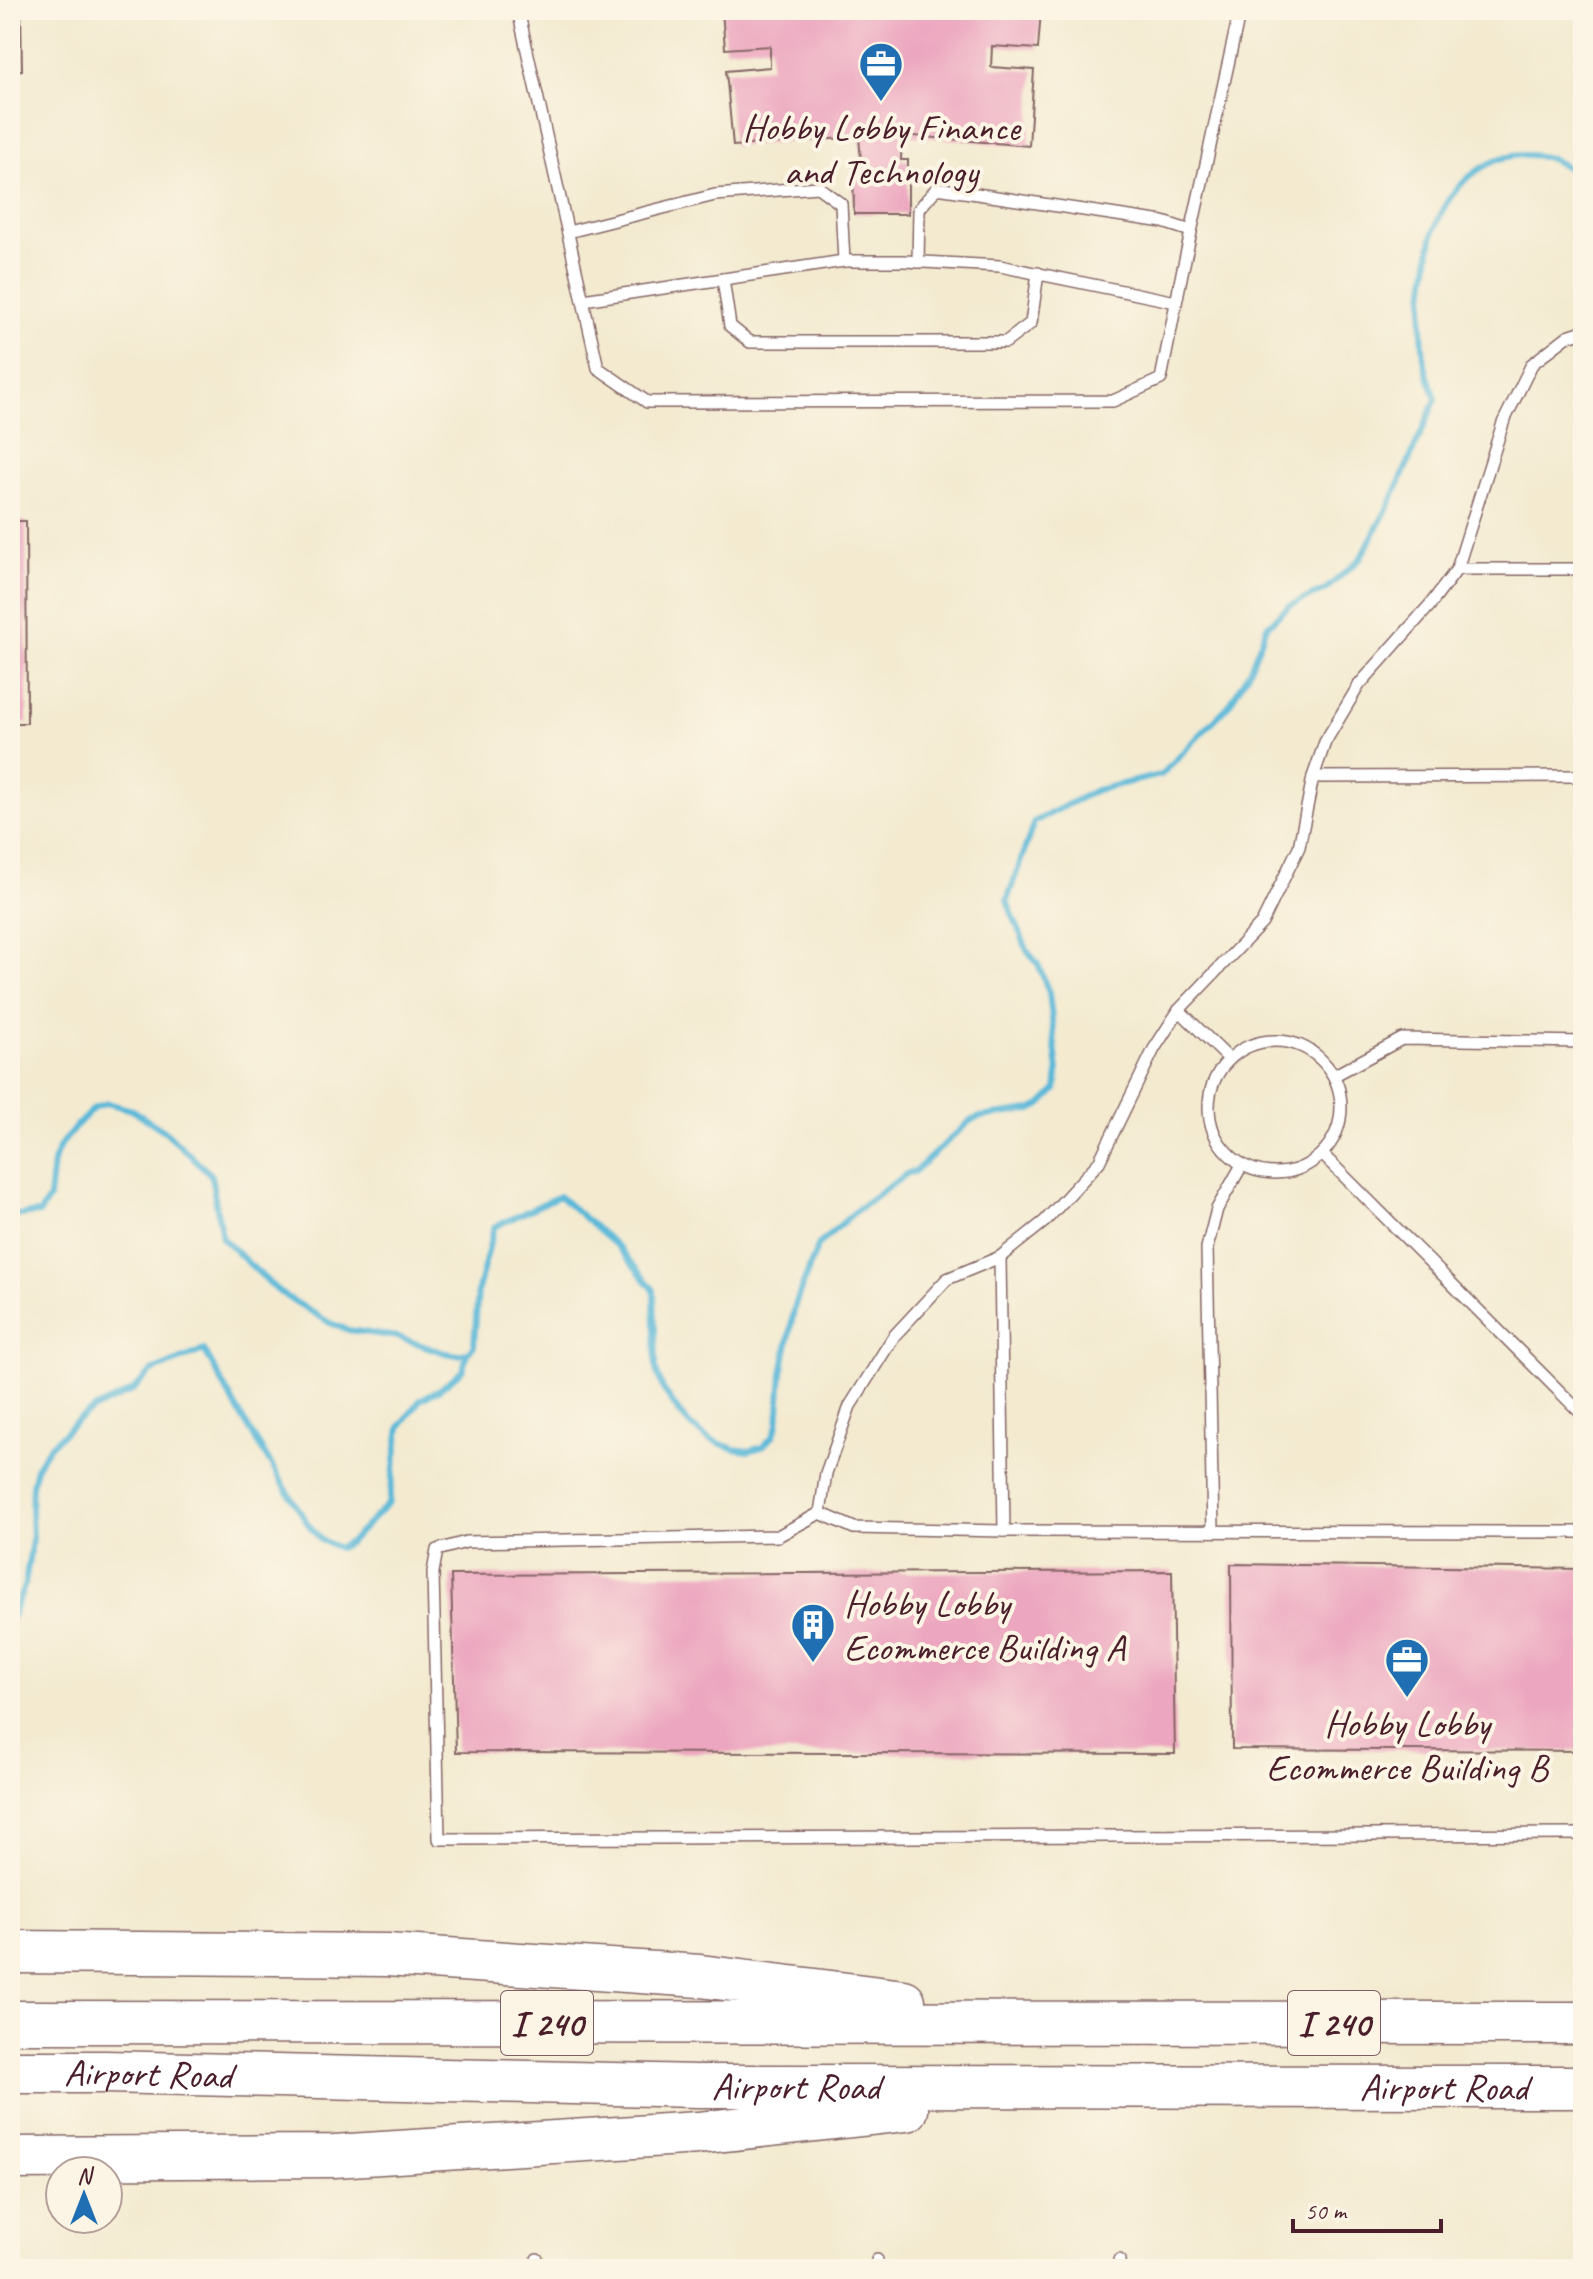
<svg xmlns="http://www.w3.org/2000/svg" width="1593" height="2279" viewBox="0 0 1593 2279" font-family="Caveat,sans-serif">
<style>
.lines{fill:none;stroke-linecap:round;stroke-linejoin:round}
.stream{stroke:#5ab8d8;stroke-width:6}
.building{fill:#eca6bf}
.service-casing{stroke:#856665;stroke-width:14}
.motorway-casing{stroke:#856665;stroke-width:45}
.service{stroke:#fff;stroke-width:11}
.motorway{stroke:#fff;stroke-width:42}
.labels{text-anchor:middle;stroke-width:8;stroke-linejoin:round;paint-order:stroke}
.shield{fill:#fcf5e5;stroke:#7f5f63;stroke-width:2}
.shield-label{font-size:36px;font-weight:bold;fill:#4a1f2b}
.poi-label{font-size:38px;fill:#4a1f2b;stroke:#fcf5e5}
.street-label{font-size:38px;fill:#4a1f2b;stroke:#fcf5e5}
</style>
<rect width="100%" height="100%" fill="#fcf5e5"/>
<filter id="ink" filterUnits="userSpaceOnUse"><feTurbulence type="fractalNoise" baseFrequency=".0125" numOctaves="2"/><feDisplacementMap in="SourceGraphic" scale="16" xChannelSelector="R" yChannelSelector="G"/><feConvolveMatrix kernelMatrix="1 2 1 2 8 2 1 2 1" color-interpolation-filters="sRGB"/></filter>
<filter id="wash" filterUnits="userSpaceOnUse"><feTurbulence type="fractalNoise" baseFrequency=".006" numOctaves="4" result="noise"/><feDisplacementMap in="SourceGraphic" scale="32" xChannelSelector="R" yChannelSelector="G"/><feGaussianBlur stdDeviation="1.8" result="paint"/><feColorMatrix in="noise" values="0 0 0 0 0 0 0 0 0 0 0 0 0 0 0 0 0 1.4 0 .05"/><feComposite in="paint" operator="in"/></filter>
<g filter="url(#wash)">
<rect width="100%" height="100%" fill="#f3ead0"/>
<g class="lines">
<g class="stream">
<path d="M10 1216 40 1213 49 1198 53 1162 60 1146 78 1124 94 1108 107 1103 132 1110 166 1132 211 1175 222 1238 279 1292 330 1323 348 1330 398 1337 445 1353 458 1355 467 1353"/>
<path d="M10 1621 25 1584 32 1539 31 1511 32 1485 36 1468 49 1447 78 1420 94 1409 132 1391 152 1371 204 1350 241 1416 308 1524 321 1540 339 1548 350 1542 389 1503 400 1427 420 1400 440 1389 463 1370 467 1353 474 1346 478 1290 494 1227 559 1196 618 1247 654 1290 656 1370 663 1389 678 1411 690 1425 710 1440 735 1449 749 1451 762 1447 773 1436 778 1424 782 1373 795 1305 818 1245 858 1209 908 1173 914 1172 970 1121 980 1117 1031 1110 1041 1105 1056 1090 1058 1072 1049 993 1038 964 1027 950 1007 901 1034 822 1096 790 1161 775 1229 705 1249 671 1267 626 1289 606 1325 590 1360 559 1391 502 1436 399C1432 386 1425 372 1424 358 1420 328 1423 297 1428 267 1430 255 1430 242 1434 231 1450 183 1492 146 1545 157 1558 160 1570 171 1583 176"/>
</g>
</g>
<g id="blocks">
<g class="building">
<path d="M10 10H21L22 70 10 71Z"/>
<path d="M722 10H1041L1038 49 992 46 991 67 1034 70 1029 146 902 135 901 160H908V214H854L853 160 861 161 859 137 733 146 726 71 770 67V46L725 49Z"/>
<path d="M10 134H14L16 248H10Z"/>
<path d="M10 521H26L27 723H10Z"/>
<path d="M1231 1564 1583 1569V1751L1232 1749Z"/>
<path d="M1172 1571 1175 1754 456 1752 451 1575Z"/>
</g>
</g>
</g>
<g filter="url(#ink)">
<use href="#blocks" fill-opacity="0" stroke="#856665" stroke-width="2"/>
<g class="lines">
<g class="service-casing">
<g id="service">
<path d="M518 10 598 368 647 402 1113 401 1161 379 1182 273 1240 10"/>
<path d="M568 232 715 195 818 187 841 204 844 261 583 300"/>
<path d="M844 261H904L1000 266 1176 302"/>
<path d="M918 262 919 209 937 188 1163 222 1191 231"/>
<path d="M723 279 730 326 750 342H1006L1031 323 1038 273"/>
<path d="M1583 331 1568 336 1532 364 1503 423 1457 569 1430 605 1359 685 1325 742 1313 777 1299 847 1262 923 1179 1010 1154 1049 1099 1162 1045 1221 1000 1257 947 1279 894 1336 850 1406 826 1473 820 1513 778 1536 466 1542 437 1550 433 1572 439 1839 1583 1834"/>
<path d="M1457 569H1583"/>
<path d="M1313 777 1583 776"/>
<path d="M1179 1010 1228 1058"/>
<circle cx="1275" cy="1107" r="66"/>
<path d="M1335 1075 1402 1039 1583 1042"/>
<path d="M1322 1154 1583 1415"/>
<path d="M1000 1257 1004 1531"/>
<path d="M820 1513 854 1528 1004 1531 1583 1532"/>
<path d="M1213 1530 1207 1248 1217 1209 1242 1165"/>
<path d="M537 2259V2269"/>
<path d="M877 2260V2269"/>
<path d="M1119 2269V2260"/>
</g>
</g>
<g class="motorway-casing">
<g id="motorway">
<path d="M10 1952 387 1955 700 1976 904 2001"/>
<path d="M10 2022 1583 2023"/>
<path id="s1" d="M10 2072H105L697 2086 1583 2087"/>
<path d="M10 2158 334 2156 698 2133 907 2110"/>
</g>
</g>
<use href="#service" class="service"/>
<use href="#motorway" class="motorway"/>
</g>
</g>
<defs>
<g id="office-pin" transform="scale(2.3)"><path d="M0 17L-7.5 6A9.5 9.5 0 1 1 7.5 6Z" fill="#1f6fb2" stroke="#fcf5e5"/><path d="M-6-3h4V-5.5h4V-3h4V5H-6ZM-1-4.5V-3h2v-1.5ZM-6 0V1H6V0Z" fill="#fff"/></g>
<g id="building-pin" transform="scale(2.3)"><path d="M0 17L-7.5 6A9.5 9.5 0 1 1 7.5 6Z" fill="#1f6fb2" stroke="#fcf5e5"/><path d="M-4-6H4V6H1V3H-1V6H-4ZM-2.5-4.3h1.7v1.8h-1.7ZM.8-4.3h1.7v1.8H.8ZM-2.5-1h1.7V.8h-1.7ZM.8-1h1.7V.8H.8Z" fill="#fff"/></g>
</defs>
<g fill-rule="evenodd">
<use href="#office-pin" x="881" y="64"/>
<use href="#building-pin" x="813" y="1625"/>
<use href="#office-pin" x="1407" y="1660"/>
</g>
<g class="labels">
<g class="shield">
<rect x="501" y="1991" width="92" height="64" rx="6"/>
<rect x="1288" y="1991" width="92" height="64" rx="6"/>
</g>
<g class="shield-label">
<text x="547" y="2036">I 240</text>
<text x="1334" y="2036">I 240</text>
</g>
<g class="poi-label">
<text x="881" y="140">Hobby Lobby Finance<tspan x="881" dy="44">and Technology</tspan></text>
<text x="844" y="1616" text-anchor="start">Hobby Lobby<tspan x="844" dy="44">Ecommerce Building A</tspan></text>
<text x="1407" y="1736">Hobby Lobby<tspan x="1407" dy="44">Ecommerce Building B</tspan></text>
</g>
<g class="street-label">
<text dy="13" stroke="none"><textPath href="#s1" startOffset="138">Airport Road</textPath></text>
<text dy="13" stroke="none"><textPath href="#s1" startOffset="786">Airport Road</textPath></text>
<text dy="13" stroke="none"><textPath href="#s1" startOffset="1434">Airport Road</textPath></text>
</g>
</g>
<rect width="1593" height="2279" fill="none" stroke="#fcf5e5" stroke-width="40"/>
<g transform="translate(84 2195)"><circle r="38" fill="#fcf5e5" stroke="#b59f9b" stroke-width="2"/>
<path d="M0-6L14 30L0 20L-14 30Z" fill="#1f6fb2"/>
<text y="-12" font-size="22" font-weight="bold" text-anchor="middle" fill="#4a1f2b">N</text>
</g>
<path d="M1293 2219v12h148v-12" fill="none" stroke="#4a1f2b" stroke-width="4"/>
<text x="1305" y="2219" font-size="24" fill="#4a1f2b" stroke="#fcf5e5" stroke-width="6" paint-order="stroke">50 m</text>
</svg>
